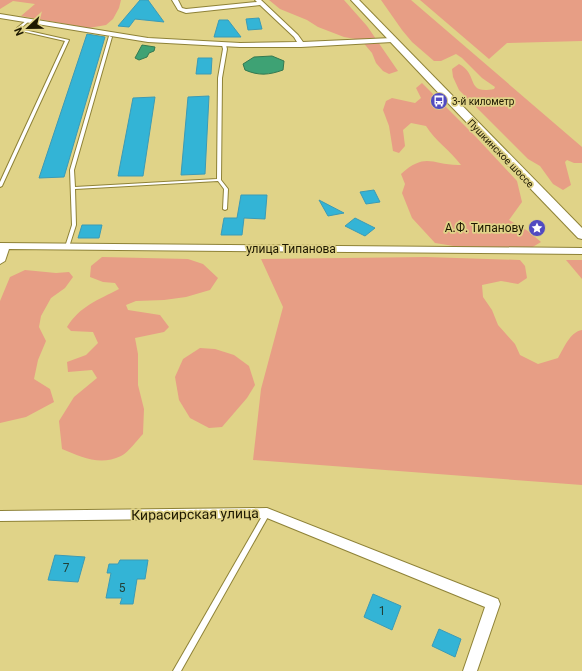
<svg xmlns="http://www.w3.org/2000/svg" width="582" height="671" viewBox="0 0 582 671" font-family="Roboto,sans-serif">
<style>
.green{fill:#e79e85}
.water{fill:#3ea274;stroke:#347951}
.building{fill:#33b4d6;stroke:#3b9bb6}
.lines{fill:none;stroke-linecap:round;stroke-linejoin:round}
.service-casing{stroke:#8e8237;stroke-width:2}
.minor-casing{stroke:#8e8237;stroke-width:2}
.secondary-casing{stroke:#8e8237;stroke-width:2}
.service{fill:#fff;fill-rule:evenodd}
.minor{fill:#fff;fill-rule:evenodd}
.secondary{fill:#fff;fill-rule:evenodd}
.labels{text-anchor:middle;stroke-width:3.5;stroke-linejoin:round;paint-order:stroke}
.far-poi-label{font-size:10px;fill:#1d1800;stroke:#e0d388;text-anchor:start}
.far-street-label{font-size:10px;fill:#1d1800;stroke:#e0d388}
.poi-label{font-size:12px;fill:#1d1800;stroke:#e0d388;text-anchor:end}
.street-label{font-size:12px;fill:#1d1800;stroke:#e0d388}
.near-number-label{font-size:12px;fill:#223f36}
.near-street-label{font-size:14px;fill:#1d1800;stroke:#e0d388}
</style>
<rect width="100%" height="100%" fill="#e0d388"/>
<g class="green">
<path d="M0 0H121L119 8 113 19 106 25 89 28 21 16 35 4 13 1 0 9Z"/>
<path d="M269 0H344L367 26 398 71 389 74 383 71 376 63 372 53 361 40 344 37 318 27 307 20 280 9Z"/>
<path d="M381 0H411L582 147V163H574L567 160 565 162 571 185 563 190 553 184 540 166 528 159 459 90 453 77 452 69 459 64C479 74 465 95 494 89L495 87 482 78 462 58 456 54 441 61H434L412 42 402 30Z"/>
<path d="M420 0H582V41L507 43 489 59Z"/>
<path d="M422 83 476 137 517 181 522 202 509 220 528 231 541 242 526 251 460 247 435 243 412 218 402 193 405 184 401 174C427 151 432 166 461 165 450 150 435 141 426 126L411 123 403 130 405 146 399 153 393 151 389 126 383 110 386 101 392 98 415 103 421 98 416 88Z"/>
<path d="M102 257 188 259 203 264 218 278 210 290 186 297 164 300 136 301 126 305 128 310 160 315 169 327 164 332 135 338 138 354V385L144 409 143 434C137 440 129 452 121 456 100 466 81 457 62 449L59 421 74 397 97 378 92 370 68 372 67 362 86 355 98 343 93 332 71 331 67 327C80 306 98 300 119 289L115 283 103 282 90 277 91 266Z"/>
<path d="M426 257 520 260 525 266 527 278 518 284 501 281 482 285 483 297 492 310 498 325 515 344 520 355 538 364 558 358C564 348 570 332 582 330V485L253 460 261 389 283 307 261 259Z"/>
<path d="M566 260H582V279Z"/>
<path d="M25 270 56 273 69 272 73 277 65 288 51 298 41 316 39 327 46 341 38 360 34 379 50 389 54 402 26 417 0 423V301L10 277Z"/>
<path d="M200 348 215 349 234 355 249 366 255 385 247 398 222 427 209 428 190 418 179 400 175 377 183 359Z"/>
</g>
<g class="water">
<path d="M142 45 155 47 154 51 149 53 147 57 139 60 135 58Z"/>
<path d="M272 56 284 61 283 70C269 75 259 76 245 70L243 64 254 57Z"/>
</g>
<g class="building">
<path d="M140 0H148L164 22 135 19 129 27 118 26Z"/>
<path d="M259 18 262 29 248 30 246 19Z"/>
<path d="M219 20H228L241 37H214Z"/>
<path d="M87 34 105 37 64 177 39 178Z"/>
<path d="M198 58H212L211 74H196Z"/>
<path d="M209 96 205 174 181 175 188 97Z"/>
<path d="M155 97 143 176H118L133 98Z"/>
<path d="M374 190 380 202 366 204 360 192Z"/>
<path d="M241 195H267L265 219 244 218 242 235H221L224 218H237Z"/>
<path d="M319 200 344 213 328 216Z"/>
<path d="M355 218 375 228 365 236 345 226Z"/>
<path d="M82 225H102L99 238H78Z"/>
<path d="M55 555 85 557 78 582 48 580Z"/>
<path d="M120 560H148L145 579H137L133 604H120L122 598H106L111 573H107L109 564H118Z"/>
<path d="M373 594 401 606 392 630 364 617Z"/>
<path d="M439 629 461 639 455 657 432 646Z"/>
</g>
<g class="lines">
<g class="service-casing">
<g id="service">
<path d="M27 20 29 21 20 29 69 40 2 186 0 187V182L65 41 17 30V28Z"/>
<path d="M109 36 112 37 74 170 75 187 217 179 218 78 223 49 222 45 224 44 226 45 227 49 222 78 221 180 228 189 227 209 225 210 223 209 224 189 218 181 75 189 76 225 69 247 67 248 65 247 72 225 70 170Z"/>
<path d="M267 510 269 511 270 513 269 515 181 671H173L265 511Z"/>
</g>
</g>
<g class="minor-casing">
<g id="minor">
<path d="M172 0H178L182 8 186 9 257 2 255 0H261L298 35 303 42 392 38 395 40 392 42 301 47H240L148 42 0 18V14L148 38 240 43 297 42 294 37 260 5 186 13 178 10Z"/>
<path d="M0 243 582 248V254L9 249 5 261 0 264Z"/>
<path d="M267 508 498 599 500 604 477 671H463L485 607 267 518 0 521V511Z"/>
</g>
</g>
<g class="secondary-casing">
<path id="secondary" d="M351 0H359L582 228V239L578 238 446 101Z"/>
</g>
<use href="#service" class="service"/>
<use href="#minor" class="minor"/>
<use href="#secondary" class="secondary"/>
</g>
<defs>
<g id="bus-disc" transform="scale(0.9)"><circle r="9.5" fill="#514ac1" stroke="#e0d388"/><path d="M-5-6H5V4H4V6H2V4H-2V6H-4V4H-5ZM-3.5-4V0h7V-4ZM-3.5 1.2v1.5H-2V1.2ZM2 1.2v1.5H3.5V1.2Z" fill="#fff"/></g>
<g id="sight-disc" transform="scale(0.9)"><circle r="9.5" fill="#514ac1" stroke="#e0d388"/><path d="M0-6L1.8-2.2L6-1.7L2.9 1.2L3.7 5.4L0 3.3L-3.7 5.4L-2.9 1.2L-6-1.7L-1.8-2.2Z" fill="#fff"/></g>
</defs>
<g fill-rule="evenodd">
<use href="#bus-disc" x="439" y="101"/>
<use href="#sight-disc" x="537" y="228"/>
</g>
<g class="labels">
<g class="far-poi-label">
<text x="452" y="105">3-й километр</text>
</g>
<g class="far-street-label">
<text transform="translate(501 153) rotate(46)" y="4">Пушкинское шоссе</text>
</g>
<g class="poi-label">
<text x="524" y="232">А.Ф. Типанову</text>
</g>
<g class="street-label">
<text x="291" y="253">улица Типанова</text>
</g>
<g class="near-number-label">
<text x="66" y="572">7</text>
<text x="122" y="592">5</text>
<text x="382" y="615">1</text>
</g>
<g class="near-street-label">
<text transform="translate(195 514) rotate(-1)" y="5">Кирасирская улица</text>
</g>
</g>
<g transform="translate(28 28) rotate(248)" stroke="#e0d388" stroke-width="3" paint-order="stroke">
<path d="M0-3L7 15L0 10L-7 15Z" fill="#1d1800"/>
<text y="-6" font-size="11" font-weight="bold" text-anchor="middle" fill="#1d1800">N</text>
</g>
</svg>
